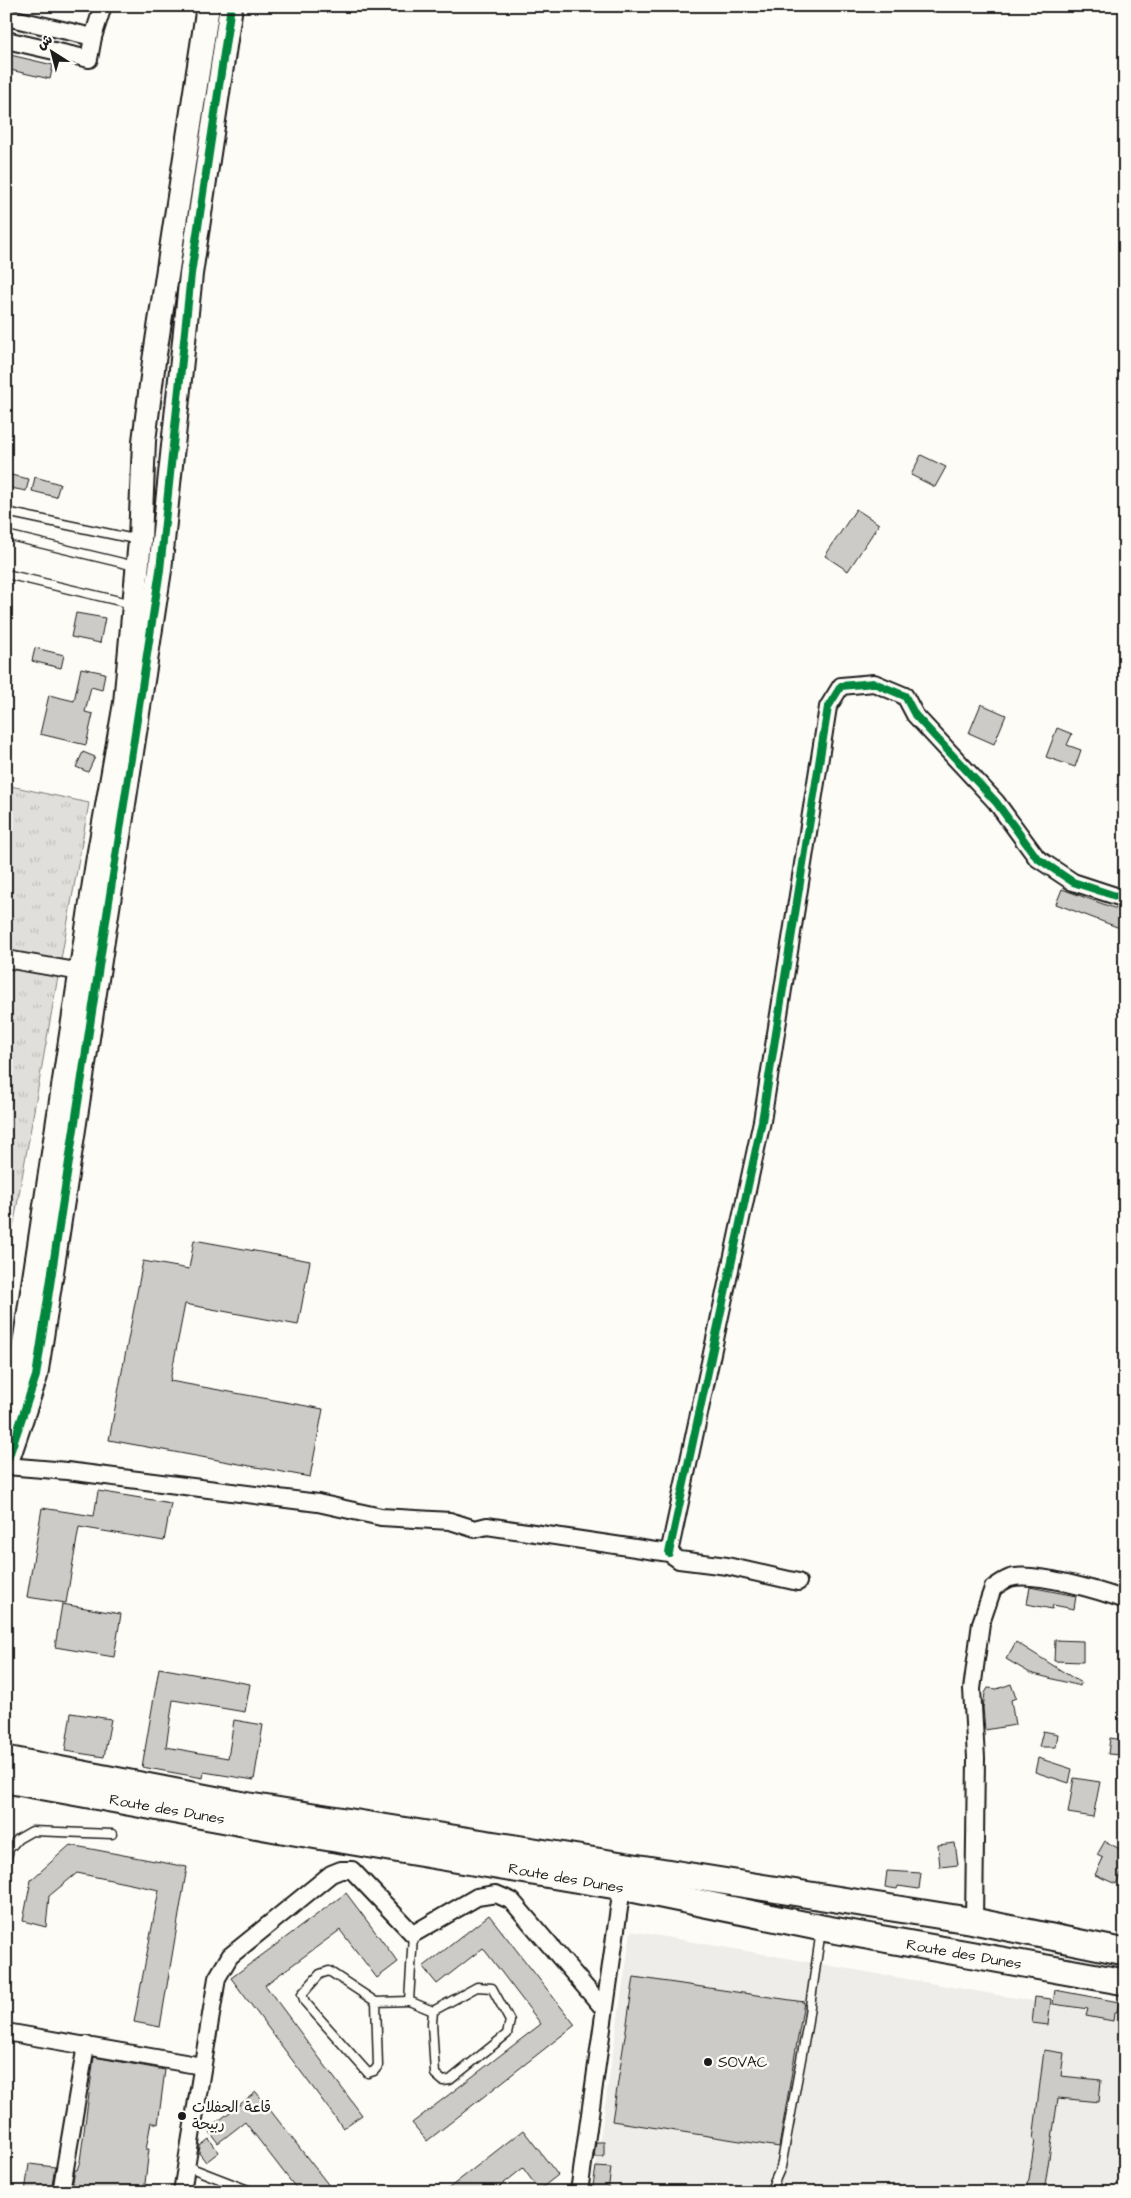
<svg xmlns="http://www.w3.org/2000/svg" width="1131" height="2198" viewBox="0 0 1131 2198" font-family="'Architects Daughter','Playpen Sans Arabic',sans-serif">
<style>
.built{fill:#eeede9}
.grass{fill:url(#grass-tufts);stroke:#7e7e7c}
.building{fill:#cccbc8;stroke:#1c1c1c}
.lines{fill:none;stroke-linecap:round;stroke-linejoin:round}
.lane-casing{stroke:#1c1c1c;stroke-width:11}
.street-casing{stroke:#1c1c1c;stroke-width:20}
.secondary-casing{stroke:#1c1c1c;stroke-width:26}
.primary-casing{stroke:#1c1c1c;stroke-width:29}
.lane{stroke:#fdfcf7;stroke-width:8}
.street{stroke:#fdfcf7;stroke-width:16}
.secondary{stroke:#fdfcf7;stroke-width:22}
.primary{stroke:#fdfcf7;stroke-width:25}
.cycleway-casing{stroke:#fdfcf7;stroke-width:11}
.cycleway{stroke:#00873e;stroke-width:8}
.poi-dot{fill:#1c1c1c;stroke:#fdfcf7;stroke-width:2}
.labels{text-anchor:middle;stroke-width:5;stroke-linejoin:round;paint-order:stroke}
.street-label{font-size:15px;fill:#1c1c1c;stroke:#fdfcf7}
.poi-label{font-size:15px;fill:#1c1c1c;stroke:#fdfcf7;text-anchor:start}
</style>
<defs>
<pattern id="grass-tufts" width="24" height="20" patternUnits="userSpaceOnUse" patternTransform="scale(1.25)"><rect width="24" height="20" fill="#e0dfdb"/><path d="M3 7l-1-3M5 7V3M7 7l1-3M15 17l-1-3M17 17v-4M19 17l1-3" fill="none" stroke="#c0bfbb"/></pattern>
</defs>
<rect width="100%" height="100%" fill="#fdfcf7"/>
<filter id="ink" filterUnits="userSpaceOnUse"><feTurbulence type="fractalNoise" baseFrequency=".02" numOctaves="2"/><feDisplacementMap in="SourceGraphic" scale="10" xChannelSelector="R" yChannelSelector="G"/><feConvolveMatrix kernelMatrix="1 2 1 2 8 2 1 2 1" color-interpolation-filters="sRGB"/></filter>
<g filter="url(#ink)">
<path class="built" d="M631 1931 1125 2017V2192H592Z"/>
<path class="grass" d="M6 785 89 803 6 1267Z"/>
<g class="building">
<path d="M6 54 53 65 50 79 6 69Z"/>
<path d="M921 455 946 467 935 487 911 475Z"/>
<path d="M6 474 29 479 26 491 6 487Z"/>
<path d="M35 477 60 484 56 497 32 491Z"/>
<path d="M856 509 879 524 848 571 825 556Z"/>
<path d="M76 613 105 618 100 643 71 637Z"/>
<path d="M35 648 64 655 61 668 32 661Z"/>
<path d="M81 668 105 673 102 690 91 687 85 712 93 714 86 745 40 734 49 695 74 701Z"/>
<path d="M981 704 1006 715 994 744 969 733Z"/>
<path d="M1057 728 1072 734 1067 745 1081 750 1075 767 1046 757Z"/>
<path d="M83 752 95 757 88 772 76 767Z"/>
<path d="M1062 889 1125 912V930L1056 904Z"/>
<path d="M194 1240 310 1261 298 1325 185 1304 170 1381 323 1409 310 1477 109 1440 143 1261 189 1269Z"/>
<path d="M98 1491 171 1503 164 1541 79 1527 66 1603 27 1597 42 1508 94 1516Z"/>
<path d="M1030 1587 1076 1596 1074 1609 1053 1605 1052 1609 1027 1604Z"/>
<path d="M62 1604 121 1614 114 1657 55 1647Z"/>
<path d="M1055 1640 1083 1641V1662L1054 1661Z"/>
<path d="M1016 1642 1081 1683 1080 1686 1030 1673 1006 1659Z"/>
<path d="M159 1668 250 1684 245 1712 173 1700 166 1747 228 1758 234 1720 263 1725 254 1780 204 1772 203 1778 142 1767Z"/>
<path d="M1011 1684 1016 1698 1011 1700 1015 1725 985 1730 983 1708 985 1693 988 1688 997 1689Z"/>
<path d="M71 1713 111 1719 104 1757 65 1751Z"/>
<path d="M1043 1731 1058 1734 1056 1747H1039Z"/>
<path d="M1110 1738 1123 1740 1121 1755 1108 1754Z"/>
<path d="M1038 1758 1072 1769 1069 1783 1035 1772Z"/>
<path d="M1074 1778 1100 1782 1093 1817 1068 1813Z"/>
<path d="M1105 1841 1125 1852V1864L1116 1884 1095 1875 1103 1858 1097 1855Z"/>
<path d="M955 1843 958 1865 940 1867 938 1845Z"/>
<path d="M70 1845 187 1867 160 2027 134 2022 159 1890 77 1873 49 1896 46 1927 23 1921 31 1880Z"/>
<path d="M887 1871 921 1873 919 1889 898 1886 897 1889 885 1887Z"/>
<path d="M346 1893 398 1962 377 1978 340 1930 265 1985 362 2115 343 2128 231 1978Z"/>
<path d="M489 1915 575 2025 427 2141 412 2123 541 2024 483 1948 437 1984 423 1967Z"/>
<path d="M634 1977 804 2002 779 2147 612 2121Z"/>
<path d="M1055 1990 1119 2002 1117 2013H1114L1113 2021 1086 2016 1088 2009 1053 2004Z"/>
<path d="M1035 1997 1051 1999 1048 2025 1032 2023Z"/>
<path d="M1044 2050 1064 2053 1061 2076 1101 2080 1099 2102 1058 2098 1044 2192H1027L1035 2140H1033Z"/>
<path d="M94 2057 165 2070 158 2124 151 2122 146 2149H149L144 2192H71L75 2170H77L80 2161Z"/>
<path d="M256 2092 334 2192H299L245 2122 218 2143 208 2129Z"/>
<path d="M523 2130 558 2175 539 2190 523 2168 493 2192H444Z"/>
<path d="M209 2139 219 2152 206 2162 199 2153 200 2146Z"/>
<path d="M596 2142H604V2157H594Z"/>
<path d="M29 2164 55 2167 51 2192H25Z"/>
<path d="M596 2167 611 2168 608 2192H592Z"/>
</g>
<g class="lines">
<g class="lane-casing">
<g id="lane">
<path d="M6 512 139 540"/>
<path d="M6 535 135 566"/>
<path d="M6 574 132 604"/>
<path d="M6 1863 9 1849 18 1839 32 1831 112 1834"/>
<path d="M413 1934 409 2001 433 2011 477 1987 492 1988 510 2021 507 2034 450 2080 443 2081 435 2074 432 2023 433 2011"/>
<path d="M376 2002 378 2066 374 2071 368 2073 305 2002 302 1994 320 1974 329 1971 376 2002 409 2001"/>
<path d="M186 2166 253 2192"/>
<path d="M770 2192 781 2167 807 2027 821 1930"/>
</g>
</g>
<g class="street-casing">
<g id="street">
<path d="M6 17 93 37"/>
<path d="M6 40 89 59 93 37 103 6"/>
<path d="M6 959 81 972"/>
<path d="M6 1466 67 1471 318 1503 381 1517 450 1521 475 1529 487 1526 669 1553 679 1560 727 1566 798 1582"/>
<path d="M669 1553 762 1121 828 707 841 686 874 683 905 696 915 715 996 802 1037 858 1073 882 1125 899"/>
<path d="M974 1921 976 1758 972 1689 981 1623 993 1588C998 1585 1004 1580 1010 1578 1033 1571 1101 1591 1125 1600"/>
<path d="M6 2032 202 2066"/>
<path d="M61 2192 86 2045"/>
<path d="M182 2192 217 1978 230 1956 331 1874 341 1870H352L413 1934 477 1897 496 1894 512 1901 604 2009"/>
<path d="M579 2192 622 1887"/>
</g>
</g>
<g class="secondary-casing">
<g id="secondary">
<path d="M6 1411 21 1364 97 863 125 703 140 540 144 441 154 361 208 6"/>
<path d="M6 1465 36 1376 160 570 191 274 231 6"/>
</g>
</g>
<g class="primary-casing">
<g id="primary">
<path d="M6 1759 244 1805 974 1921 1125 1952"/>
<path d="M6 1780 276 1829 622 1887 822 1928 1125 1982"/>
</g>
</g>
<use href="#lane" class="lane"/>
<use href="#street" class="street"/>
<use href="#secondary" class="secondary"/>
<use href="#primary" class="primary"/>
<g class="cycleway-casing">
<g id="cycleway">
<path d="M6 1465 36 1376 160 570 191 274 231 6"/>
<path d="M669 1553 762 1121 828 707 841 686 874 683 905 696 915 715 996 802 1037 858 1073 882 1125 899"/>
</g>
</g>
<use href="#cycleway" class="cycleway"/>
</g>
</g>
<g class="poi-dot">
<circle cx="708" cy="2062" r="5"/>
<circle cx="182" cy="2116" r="5"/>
</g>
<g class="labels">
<g class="street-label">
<text transform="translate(167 1809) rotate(10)" y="5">Route des Dunes</text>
<text transform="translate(566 1878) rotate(10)" y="5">Route des Dunes</text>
<text transform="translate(964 1954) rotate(10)" y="5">Route des Dunes</text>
</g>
<g class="poi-label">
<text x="718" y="2067">SOVAC</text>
<text x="192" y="2112">قاعة الحفلات<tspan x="192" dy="17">ربيحة</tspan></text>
</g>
</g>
<rect width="1131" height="2198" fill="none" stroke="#fdfcf7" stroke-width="25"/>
<rect x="12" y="12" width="1106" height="2173" fill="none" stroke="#1c1c1c" stroke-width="2" filter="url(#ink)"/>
<g transform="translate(52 52) rotate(324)" stroke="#fdfcf7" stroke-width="4" paint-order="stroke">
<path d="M0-4L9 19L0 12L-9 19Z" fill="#1c1c1c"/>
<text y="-8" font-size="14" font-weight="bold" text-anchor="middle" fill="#1c1c1c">ش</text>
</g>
</svg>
